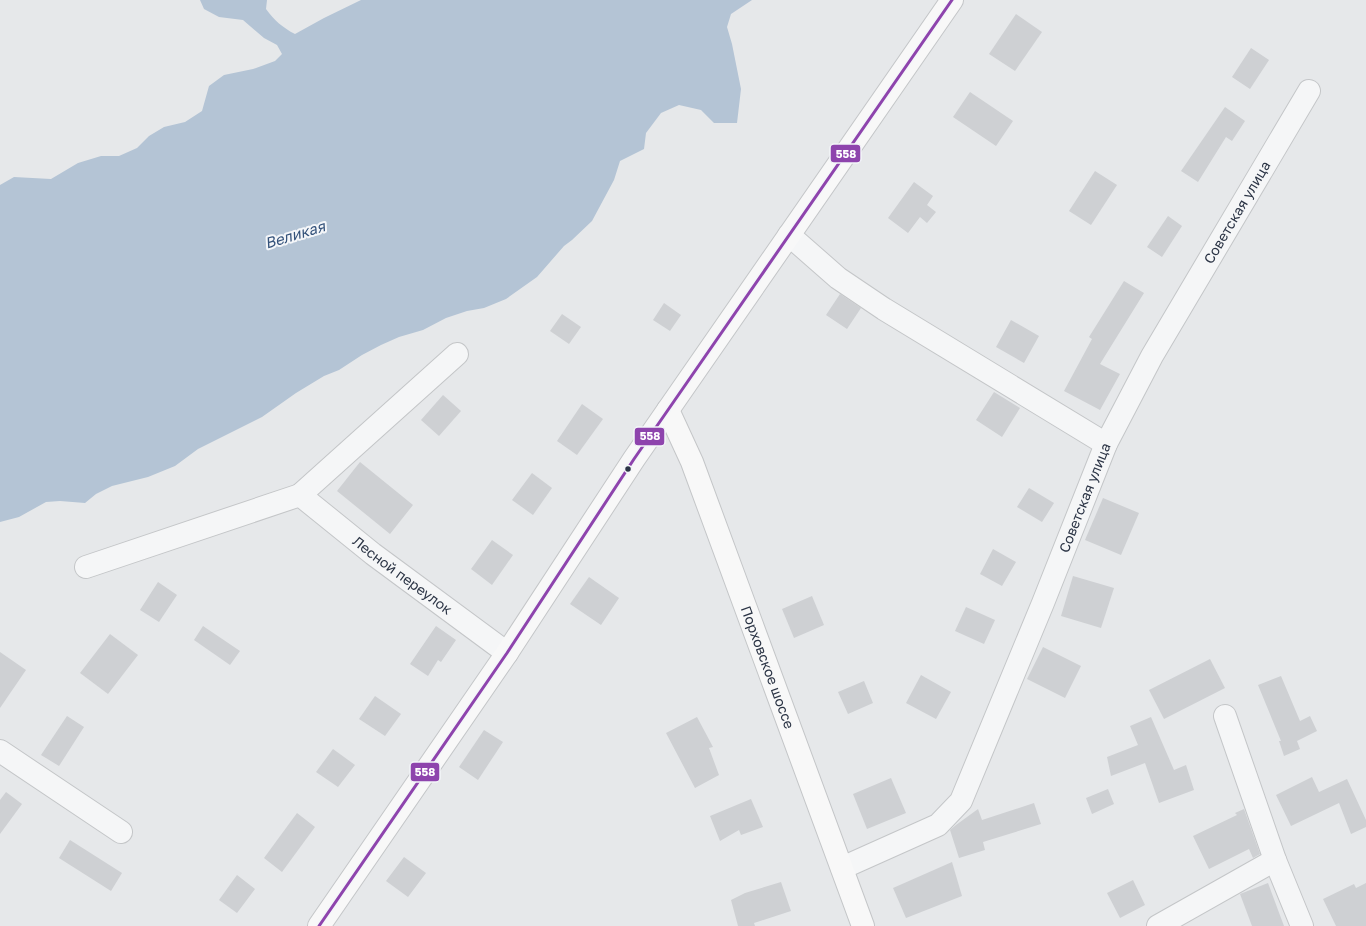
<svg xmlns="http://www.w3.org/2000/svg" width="1366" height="926" viewBox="0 0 1366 926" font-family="'Golos Text',sans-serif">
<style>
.water{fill:#b4c4d5}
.building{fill:#ced0d3}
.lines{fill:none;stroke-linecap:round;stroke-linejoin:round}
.minor-casing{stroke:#c4c6c8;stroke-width:24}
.secondary-casing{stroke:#c4c6c8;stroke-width:24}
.minor{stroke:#f5f6f7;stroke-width:22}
.secondary{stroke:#f8f8f8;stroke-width:22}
.bus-1-casing{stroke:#f4f6f9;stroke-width:6}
.bus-1{stroke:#8e44ad;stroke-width:3}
.bus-dot{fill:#2b3445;stroke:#f4f6f9;stroke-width:1.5}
.labels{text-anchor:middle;stroke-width:4;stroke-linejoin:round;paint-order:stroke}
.street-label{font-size:14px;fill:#2b3445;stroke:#f4f6f9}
.water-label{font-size:15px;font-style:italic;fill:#34527a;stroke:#f4f6f9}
.line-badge{stroke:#f4f6f9;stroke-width:1.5}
.badge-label{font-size:11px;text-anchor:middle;font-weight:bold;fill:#fff}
</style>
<rect width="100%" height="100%" fill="#e6e8ea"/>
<path class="water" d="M200 0H267L266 9C274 20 283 28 295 34L324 18 361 0H752L731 14 727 27 732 44 741 89 737 123H714L701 110 679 105 661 113 646 133 644 149 620 161 614 180 592 221 572 240 564 246 537 277 506 299 484 308 467 311 446 318 423 330 399 337 381 345 362 355 339 370 324 376 296 393 262 417 198 449 175 466 148 477 112 486 96 494 85 503 60 501 46 502 19 517 0 522V185L14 177 51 179 78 163 101 156H119L137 148 149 136 164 127 185 122 202 111 209 86 224 75 253 69 275 61 282 54 277 45 264 38 243 20 219 17 204 9Z"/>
<g class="building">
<path d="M1016 14 1042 32 1015 71 989 54Z"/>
<path d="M1251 48 1269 60 1250 89 1232 77Z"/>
<path d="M970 92 1013 121 996 146 953 117Z"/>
<path d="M1225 107 1245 121 1232 141 1226 137 1198 182 1181 171Z"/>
<path d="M1095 171 1117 185 1091 225 1069 211Z"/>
<path d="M914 182 933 196 927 205 936 212 927 223 920 217 908 233 888 218Z"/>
<path d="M1168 216 1182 226 1162 257 1147 247Z"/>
<path d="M1124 281 1144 293 1100 364 1120 374 1100 410 1064 391 1092 339 1089 337Z"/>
<path d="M840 294 861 308 847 329 826 315Z"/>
<path d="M664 303 681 315 670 331 653 320Z"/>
<path d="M562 314 581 327 569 344 550 331Z"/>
<path d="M1011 320 1039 336 1024 363 996 347Z"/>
<path d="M994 392 1020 408 1002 437 976 420Z"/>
<path d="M443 395 461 411 439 436 421 420Z"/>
<path d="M582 404 603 419 577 455 557 441Z"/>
<path d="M360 462 413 505 390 534 337 491Z"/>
<path d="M532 473 552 488 533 515 512 500Z"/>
<path d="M1029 488 1054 503 1042 522 1017 507Z"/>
<path d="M1103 498 1139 513 1121 555 1085 540Z"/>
<path d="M492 540 513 555 492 585 471 569Z"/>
<path d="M993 549 1016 562 1002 586 980 574Z"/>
<path d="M1073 576 1114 588 1101 628 1061 616Z"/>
<path d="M589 577 619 598 601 625 570 604Z"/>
<path d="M158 582 177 595 159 622 140 610Z"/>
<path d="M812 596 824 625 794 638 782 609Z"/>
<path d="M966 607 995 620 984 644 955 631Z"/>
<path d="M203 626 240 651 230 665 194 640Z"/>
<path d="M436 626 456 640 441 662 438 660 428 676 410 664Z"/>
<path d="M110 634 138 655 108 694 80 673Z"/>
<path d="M1043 647 1081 666 1065 698 1027 679Z"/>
<path d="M0 652 26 670 0 708Z"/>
<path d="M1210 659 1225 688 1164 719 1149 690Z"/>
<path d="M921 675 951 692 936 719 906 703Z"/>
<path d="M1281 676 1300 721 1310 716 1317 731 1297 741 1300 749 1284 756 1279 741H1281L1258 685Z"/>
<path d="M864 681 873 703 848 714 838 692Z"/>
<path d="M375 696 401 714 385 736 359 719Z"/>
<path d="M67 716 84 727 59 766 41 755Z"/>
<path d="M697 717 713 747 709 748 719 775 695 788 666 733Z"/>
<path d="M1151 717 1174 770 1186 765 1194 790 1159 803 1145 763 1111 776 1107 757 1138 745 1130 726Z"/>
<path d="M484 730 503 742 478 780 459 767Z"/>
<path d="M333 749 355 765 338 787 316 772Z"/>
<path d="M1312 777 1319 792 1347 779 1366 820V827L1351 834 1339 803 1291 826 1276 795Z"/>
<path d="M891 778 906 813 867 829 853 794Z"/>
<path d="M1108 789 1114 804 1092 814 1086 798Z"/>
<path d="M6 792 22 804 0 834V800Z"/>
<path d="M751 799 763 827 741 835 739 830 720 841 710 816Z"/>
<path d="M1034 803 1041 824 983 842 985 850 959 858 950 830 956 825 978 809 982 820Z"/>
<path d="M1244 809 1260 854 1253 858 1249 849 1209 869 1193 836 1237 815 1235 813Z"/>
<path d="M297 813 315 827 282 872 264 858Z"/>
<path d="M70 840 122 873 111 891 59 858Z"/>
<path d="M404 857 426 873 408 897 386 881Z"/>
<path d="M952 862 962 896 906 918 893 888Z"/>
<path d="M237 875 255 889 237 913 219 900Z"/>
<path d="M1133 880 1145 905 1120 918 1107 893Z"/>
<path d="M781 882 791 911 754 923 755 926H738L731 900 745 893Z"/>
<path d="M1268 883 1284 926H1252L1240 894Z"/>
<path d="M1366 883V926H1336L1323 899 1354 884 1356 888Z"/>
</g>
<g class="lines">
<g class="minor-casing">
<g id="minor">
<path d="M789 235 838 278 884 309 1106 444"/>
<path d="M300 495 457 354"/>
<path id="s1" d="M86 567 300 495 373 554 507 653"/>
<path d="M0 751 121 832"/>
<path d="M1275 860 1302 926"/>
<path id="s2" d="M842 868 938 825 961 801 1043 603 1106 444 1152 356 1309 91"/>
<path d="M1158 926 1275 860 1225 716"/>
</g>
</g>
<g class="secondary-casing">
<g id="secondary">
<path id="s3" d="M668 410 692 462 863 926"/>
<path d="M319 926 507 653 634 459 952 0"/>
</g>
</g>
<use href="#minor" class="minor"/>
<use href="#secondary" class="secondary"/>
<g class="bus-1-casing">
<path id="bus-1" d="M319 926 507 653 634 459 952 0"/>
</g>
<use href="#bus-1" class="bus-1"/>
</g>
<circle class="bus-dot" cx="628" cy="469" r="3.5"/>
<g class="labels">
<g class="street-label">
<text dy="5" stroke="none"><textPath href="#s2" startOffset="790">Советская улица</textPath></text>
<text dy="5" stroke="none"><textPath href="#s2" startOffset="466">Советская улица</textPath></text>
<text dy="5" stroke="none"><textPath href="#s1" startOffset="356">Лесной переулок</textPath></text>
<text dy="5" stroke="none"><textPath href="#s3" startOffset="276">Порховское шоссе</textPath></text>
</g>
<g class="water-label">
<text transform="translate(295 235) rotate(-17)" y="5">Великая</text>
</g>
</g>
<g class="line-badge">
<rect x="830" y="144" width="31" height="19" rx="4" fill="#8e44ad"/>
<rect x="634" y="427" width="31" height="19" rx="4" fill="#8e44ad"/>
<rect x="410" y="762" width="30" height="20" rx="4" fill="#8e44ad"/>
</g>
<g class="badge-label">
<text x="846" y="158">558</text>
<text x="650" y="440">558</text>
<text x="425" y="776">558</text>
</g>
</svg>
